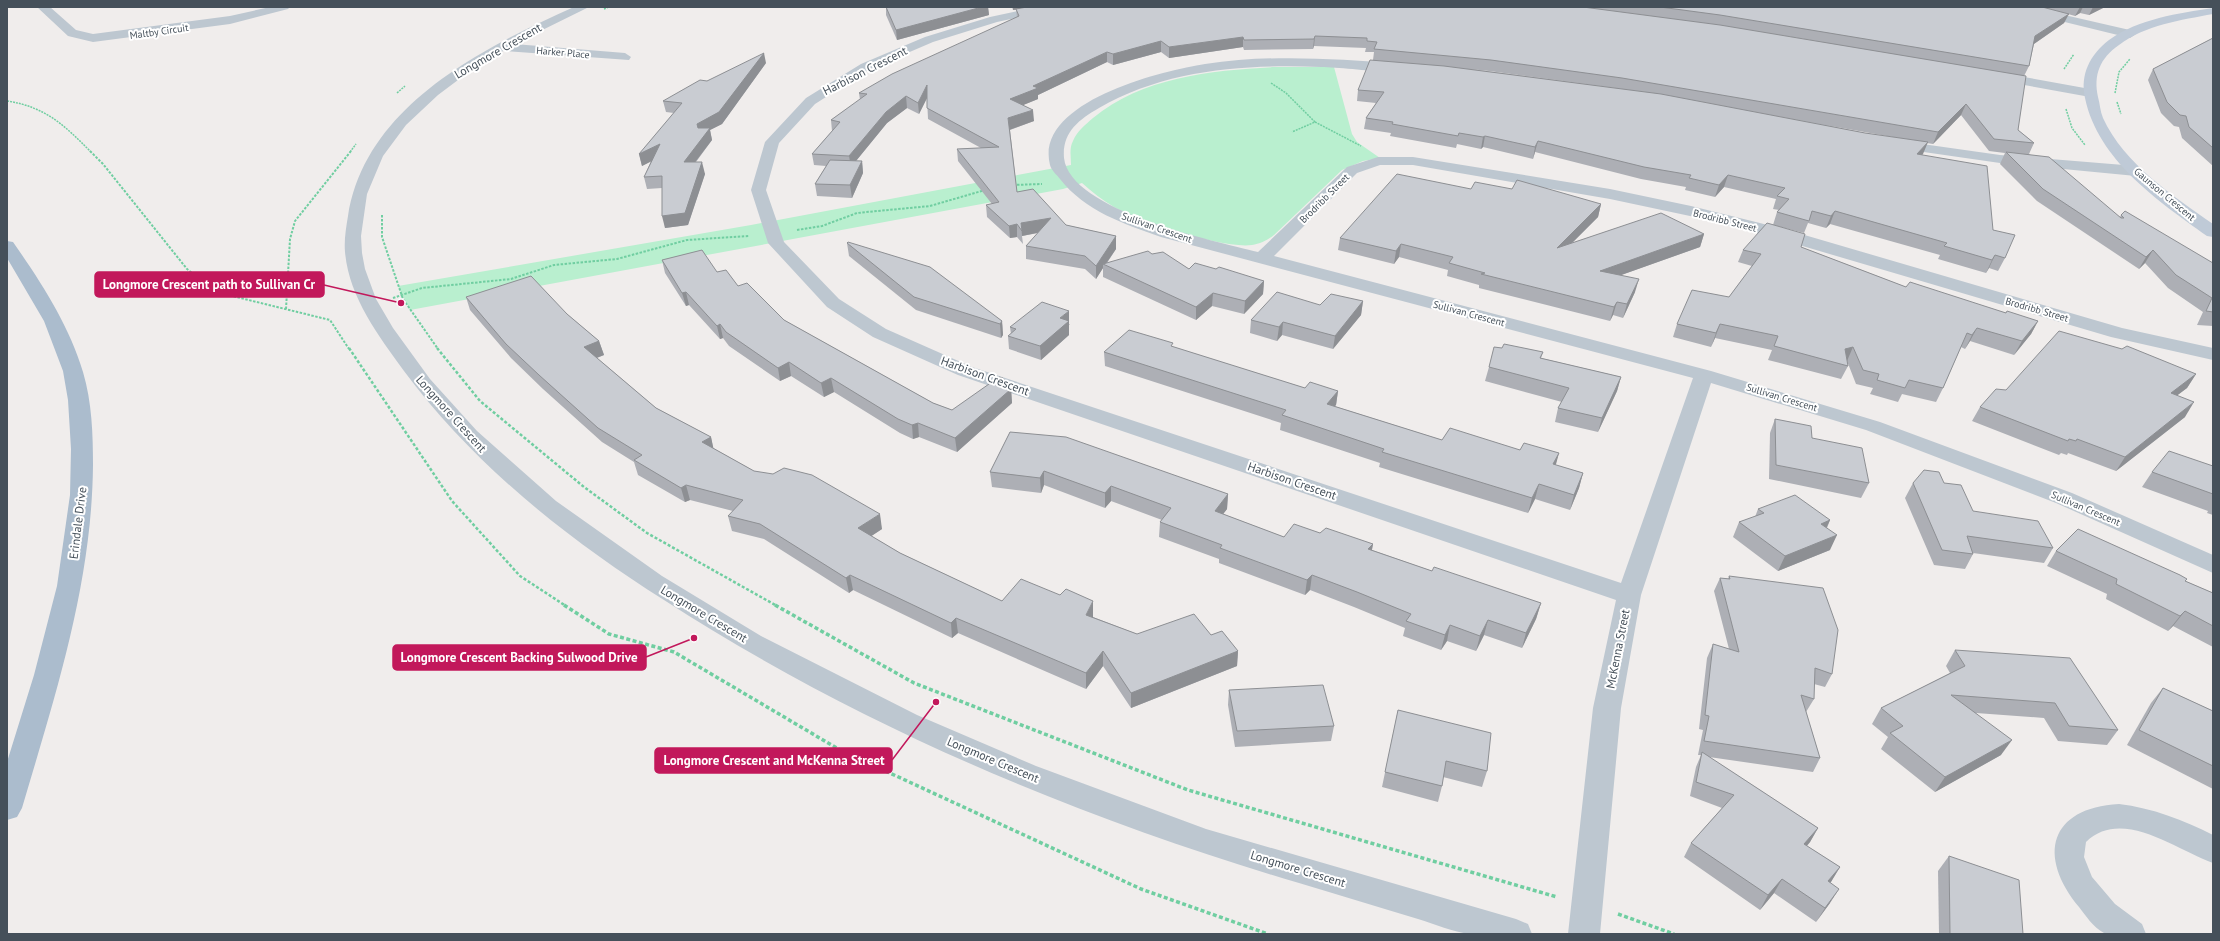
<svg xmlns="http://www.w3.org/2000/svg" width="2220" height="941" viewBox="0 0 2220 941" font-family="'PT Sans',sans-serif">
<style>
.green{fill:#b9efcf}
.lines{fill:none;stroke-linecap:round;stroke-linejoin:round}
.path-far3{stroke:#70cea1;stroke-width:1.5;stroke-dasharray:2 1;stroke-linecap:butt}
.path-far2{stroke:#70cea1;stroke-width:2;stroke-dasharray:2.5 1.5;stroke-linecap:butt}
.path-far1{stroke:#70cea1;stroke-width:2.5;stroke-dasharray:3 2;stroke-linecap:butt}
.path{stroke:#70cea1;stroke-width:3.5;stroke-dasharray:4 2.5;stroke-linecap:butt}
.street{fill:#bdc7d0;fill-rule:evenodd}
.secondary{fill:#bfcad7;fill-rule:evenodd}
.primary{fill:#abbccd;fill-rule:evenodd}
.wall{fill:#adafb5;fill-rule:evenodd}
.shaded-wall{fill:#8d8f93}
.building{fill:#c9ccd2;stroke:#8d8f93}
.labels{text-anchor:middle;stroke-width:4;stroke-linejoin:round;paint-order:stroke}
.far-street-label{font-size:10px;fill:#45505a;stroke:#fff}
.street-label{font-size:12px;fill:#45505a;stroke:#fff}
.leader{fill:none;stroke:#c2185b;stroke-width:1.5}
.callout-dot{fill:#c2185b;stroke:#fff;stroke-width:1.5}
.callout{fill:#c2185b;stroke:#c2185b;stroke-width:1.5}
.callout-label{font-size:13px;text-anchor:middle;font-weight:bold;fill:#fff}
</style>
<rect width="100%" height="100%" fill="#f0edec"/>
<path class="green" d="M1275 67H1334L1352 134 1357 142 1380 158 1363 161 1342 170 1274 235C1268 240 1260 244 1252 245 1222 249 1142 222 1114 207 1102 200 1092 192 1082 183L1063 189 410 310 398 286 751 225 1071 165C1071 157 1069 148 1073 141 1077 131 1085 125 1093 118 1142 77 1213 70 1275 67Z"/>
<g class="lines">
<g class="path-far3">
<path d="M604 9 609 7"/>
<path d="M2064 69 2074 54"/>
<path d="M1271 83 1286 93 1315 122 1292 132"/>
<path d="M397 93 405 86"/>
<path d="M2115 93 2119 72 2130 59"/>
<path d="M7 101C46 107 64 125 91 152"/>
<path d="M2117 102 2121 114"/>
<path d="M2066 109 2072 128 2085 145"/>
<path d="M1315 122 1361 146"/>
<path d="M350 152 356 144"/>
</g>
<g class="path-far2">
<path d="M90 151 103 164 187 269 216 292 330 320 349 349"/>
<path d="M1013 185 1042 184"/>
<path d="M382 215V237L403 299 438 349"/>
<path d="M797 230 822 226 857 213 930 206 985 190"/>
<path d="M393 298 422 288 511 279 554 265 617 259 687 240 749 236"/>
<path d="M286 309 290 239 295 221 351 151"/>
</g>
<g class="path-far1">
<path d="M349 348 452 501 520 576 566 606"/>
<path d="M437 348 480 401 584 487 647 533 777 606"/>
</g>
<g class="path">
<path d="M564 605 609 634 674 652 840 750 1141 889 1268 934"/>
<path d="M775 605 914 683 1188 790 1557 897"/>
<path d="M1618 914 1674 934"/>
</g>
<g class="street">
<path d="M37 7H50L76 30 93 34 230 16 270 7H290L288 9 230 24 93 42 68 36Z"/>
<path d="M574 7H589L514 44 625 53 631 57 629 60 503 51 474 68 438 95 406 125 383 156 367 194 361 236 362 253 365 269 376 299 393 328 430 379 477 431 556 501 662 576 761 636 917 715 1036 766 1206 829 1516 919 1528 924 1532 934C1512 934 1490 936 1470 934 1453 932 1435 924 1418 919 1378 907 1339 895 1299 883 1076 817 859 726 664 600 566 538 473 464 404 371 378 335 349 297 345 252 344 240 346 228 348 216 365 106 482 48 574 7Z"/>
<path d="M1037 7H1059L1057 9 997 22 933 42 870 69 815 104 779 143 766 190 784 242 839 299 886 329 972 367 1621 583 1693 378 1161 237C1124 224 1085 211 1060 179 1057 175 1051 170 1050 165 1034 102 1161 71 1205 64 1269 54 1334 59 1398 63L1404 67 1403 70C1386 74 1341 67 1321 67 1246 64 1166 69 1099 108 1078 120 1062 133 1064 158 1070 211 1215 241 1258 252L1347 167 1378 157H1413L1610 189 1691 206 1784 229 2122 328 2213 348V360L2111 337 1772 237 1690 216 1610 199 1413 165H1380L1357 173 1274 256 1711 371 1880 422 2072 493 2213 555V573L2056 503 1866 430 1711 383 1641 595 1621 708 1600 934H1568L1593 708 1616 600 958 375 873 337 827 307 768 243 751 190 765 142 806 98 861 64 925 37 990 17Z"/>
<path d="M2009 7H2030L2134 31 2136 34 2130 38 2011 9Z"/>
<path d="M1996 72 2090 89 2097 93 2090 97 1991 79 1989 76Z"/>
<path d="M1894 140 2000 155 2136 166 2141 168 2144 171 2141 174 2136 176 2000 163 1889 147 1887 144Z"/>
<path d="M2119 804C2152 808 2184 820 2213 835V863C2176 850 2122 807 2086 842L2084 857 2092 877 2115 904 2142 924 2146 934C2137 934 2111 937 2104 933 2093 927 2086 916 2079 907 2037 856 2049 808 2119 804Z"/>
</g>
<path class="secondary" d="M2213 8V14C2181 20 2145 25 2119 45 2100 58 2093 75 2098 97 2100 104 2100 111 2103 118 2124 164 2173 196 2213 224V237L2207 236C2158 201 2098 160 2085 98 2080 74 2090 55 2109 40 2138 19 2179 13 2213 8Z"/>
<path class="primary" d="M7 241 13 242C41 282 69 325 83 372 92 402 93 435 93 465 92 584 55 696 22 808L17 817 7 820V762L34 675 57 586 70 495 71 449 68 400 63 371 44 321 7 258Z"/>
</g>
<g class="wall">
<path d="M886 7H988L989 15 897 40 886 15Z"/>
<path d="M1012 7H2105L2089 15 2080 13 2075 16 2068 14 2064 23 2034 44 2029 66 2024 76 2018 130 2034 143 2029 154 2120 217 2121 215 2213 263V326L2197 325 2203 312 2168 288 2145 263 2139 269 2037 201 2000 164 2005 153 1989 151 1961 115 1933 144 1927 143 1922 155 1993 230 2005 258 1998 271 1989 268 1986 273 1938 259 1940 255 1830 224 1826 228 1808 223 1804 233 1773 225 1777 212 1779 210 1773 209 1776 199 1724 187 1715 197 1685 190 1686 187 1641 179 1535 152 1533 159 1483 147 1481 149 1457 144 1456 148 1390 136 1391 133 1364 129 1366 118 1376 103 1357 101 1358 90 1373 60 1374 52H1365L1366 48 1314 46 1313 49 1244 50 1243 47 1169 58 1161 52 1113 65 1107 62 1038 95V99L1023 105 1034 121 1010 130 1017 192 1066 225 1116 236V249L1107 263 1152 254 1189 269H1216L1264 281 1263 294 1244 314 1212 306 1196 320 1103 277V268L1096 279 1085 269 1026 259V246L1038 233 1022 236 1023 244 1017 237 1010 238 987 217 986 205 992 204 958 161 957 149 981 148 928 119 927 98 919 114 907 108 887 123 856 161H862L863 173 852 198 817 196 815 184 826 166 814 165 812 154 832 131 831 120 860 100 859 93 1017 17 1016 10H1013ZM1649 16 1717 25 1829 43ZM1470 69 1489 71 1624 89ZM1784 117 1825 125 1915 141 1865 133Z"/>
<path d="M2213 38V166L2182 138 2179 127 2174 126 2161 113 2148 80 2153 69Z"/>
<path d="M766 63 722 124 710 130 712 140 696 162 705 174 688 225 665 228 662 188 647 189 644 177 651 161 642 166 639 154 674 113 666 112 663 101 707 81Z"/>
<path d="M1512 189 1601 204 1598 217 1571 244 1704 234 1700 247 1621 275 1635 292 1623 318 1613 315 1610 321 1479 288V285L1447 276 1448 270 1399 257 1394 264 1338 250 1340 238Z"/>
<path d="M847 243 1002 321 1003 335 1001 338 916 310 849 256Z"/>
<path d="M1801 247 1906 287 2038 321 2031 334 2014 355 1970 341 1965 349 1961 347 1943 388 1936 402 1902 394 1898 402 1870 394 1873 388 1856 384 1847 361 1848 366 1841 379 1768 360 1772 350 1715 338 1711 347 1673 337 1677 324 1729 297 1752 266 1738 262 1743 250Z"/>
<path d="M662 260 717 272 738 286 784 320 933 403 952 410 1011 389 1012 403 957 452 919 437 913 439 900 433 834 392 824 397 791 376 780 381 729 346 723 338 720 339 689 305 686 306 665 273Z"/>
<path d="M466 297 567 314 599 341 604 355 597 358 656 408 711 437 713 448 754 471 882 529 871 536 900 553 1002 601 1093 617 1137 634 1211 635 1238 651 1237 666 1131 708 1103 666 1086 689 958 633 952 638 853 590 849 593 764 539 732 531 728 516 733 511 690 500 685 502 638 475 634 462 602 442 543 389 511 358 470 310Z"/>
<path d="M1363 301 1361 315 1333 349 1282 335 1277 341 1250 333 1251 320 1320 305Z"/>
<path d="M1070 324 1069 325V335L1041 360 1009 349 1008 336 1011 334 1010 327Z"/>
<path d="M1173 347 1305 388 1338 391 1336 405 1334 406 1442 440 1520 450 1559 453 1555 465 1583 473 1579 488 1570 510 1535 499 1528 513 1379 467 1380 463 1280 430 1281 423 1105 366 1104 352Z"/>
<path d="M1502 348 1543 352 1541 358 1621 377 1617 391 1598 432 1555 422 1558 408 1562 402 1485 381 1489 367Z"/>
<path d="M2196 374 2187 388 2177 395 2185 417 2116 471 2068 453 2067 455 2061 453 2059 455 1972 421 1980 407 2006 390Z"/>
<path d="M1775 419 1812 438 1869 483 1861 498 1769 479 1770 433Z"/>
<path d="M1010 432 1228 494 1227 509 1223 514 1284 537 1320 533 1373 544 1372 550 1432 571 1541 603 1536 619 1522 648 1484 635 1476 651 1447 641 1441 650 1403 636 1405 628 1354 607 1310 590 1305 595 1219 563V559L1159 537 1160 522 1162 520 1111 501 1105 508 1044 485 1041 493 992 487 990 472Z"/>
<path d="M2213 466V515L2207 513 2208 511 2142 487 2152 472Z"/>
<path d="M1913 483H1944L1973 511 2053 548 2044 563 1973 553V554L1965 569 1934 565 1905 498Z"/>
<path d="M1758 509 1830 520 1827 528 1830 550 1778 571 1733 537 1739 522 1755 517Z"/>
<path d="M2056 551 2185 581 2213 593V647L2173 626 2168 631 2106 599 2107 594 2047 566Z"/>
<path d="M1729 576 1832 674 1825 687 1814 684V699L1806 712 1820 758 1813 772 1709 757 1818 828 1810 842 1807 846 1840 867 1830 883V903L1816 922 1774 893 1760 910 1684 857 1691 843 1722 808 1690 796 1696 767 1701 755H1698L1703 730 1699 729 1707 658 1713 644 1729 649 1714 591 1720 578 1728 579Z"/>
<path d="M1955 650 2118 730 2107 745 2058 741 2044 718 1976 713 2001 755 1935 792 1881 749 1888 737 1872 724 1881 708 1950 673 1946 666Z"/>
<path d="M2163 688 2213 711V789L2127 745 2151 703Z"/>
<path d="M1229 690 1334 726 1331 741 1235 747 1228 705Z"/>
<path d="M1398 710 1487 771 1482 787 1443 777 1442 786 1438 802 1382 787Z"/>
<path d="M1949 856 2023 934H1939L1938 871Z"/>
</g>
<g class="shaded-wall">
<path d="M982 7H988L989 15 897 40 896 30Z"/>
<path d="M1013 7H1030L1013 10Z"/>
<path d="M2080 7H2083L2080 13 2075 16Z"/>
<path d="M2093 7H2105L2089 15Z"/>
<path d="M2069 14 2064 23 2031 46 2035 36Z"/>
<path d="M1315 36 1314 46 1313 49 1314 39Z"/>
<path d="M1243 37V47L1169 58V47Z"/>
<path d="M1161 41V52L1113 65V54Z"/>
<path d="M1107 52V62L1038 95V99L1011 110 1010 99 1033 86Z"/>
<path d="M764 53 766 63 722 124 710 130 712 140 686 174 684 162 697 124Z"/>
<path d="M927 85 928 96 919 114 918 103Z"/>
<path d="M906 96 907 108 887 123 851 167 849 156 886 112Z"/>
<path d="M1966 104 1961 115 1933 144 1938 132Z"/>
<path d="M1033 110 1034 121 1009 130 1008 118Z"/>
<path d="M1485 136 1483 147 1481 149 1483 137Z"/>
<path d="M1538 141 1535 152 1533 159 1535 147Z"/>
<path d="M1928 142 1923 154 1912 166 1917 154Z"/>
<path d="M660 144 662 156 642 166 639 154Z"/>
<path d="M862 161 863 173 852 198 850 185Z"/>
<path d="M702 162 705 174 688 225 665 228 662 216Z"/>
<path d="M1728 175 1724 187 1715 197 1719 185Z"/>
<path d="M1601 204 1598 217 1554 261 1557 248Z"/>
<path d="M1835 211 1830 224 1826 228 1831 216Z"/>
<path d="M1051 218V230L1022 236 1021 223Z"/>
<path d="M1017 224V237L1010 238 1009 226Z"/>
<path d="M1704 234 1700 247 1596 284 1600 271Z"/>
<path d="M1116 236V249L1105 265 1103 264V268L1096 279V266Z"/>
<path d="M1401 244 1399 257 1394 264 1396 251Z"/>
<path d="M2153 250 2145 263 2139 269 2146 257Z"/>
<path d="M1995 255 1989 268 1986 273 1992 260Z"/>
<path d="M1639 279 1635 292 1623 318 1627 304Z"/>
<path d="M1264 281 1263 294 1244 314 1245 301Z"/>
<path d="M686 292 689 305 686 306 682 293Z"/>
<path d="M1213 293 1212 306 1196 320V307Z"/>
<path d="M1363 301 1361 315 1333 349 1335 336Z"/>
<path d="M1617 302 1613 315 1610 321 1614 307Z"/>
<path d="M1069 311V335L1041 360 1040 346 1060 318Z"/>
<path d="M1002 321 1003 335 1001 338 1000 324Z"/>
<path d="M2038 321 2031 334 2014 355 2022 341Z"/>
<path d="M1283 322 1282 335 1277 341 1279 327Z"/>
<path d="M720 324 723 338 720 339 717 326Z"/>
<path d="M1720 324 1715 338 1711 347 1716 333Z"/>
<path d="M1977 328 1970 341 1965 349 1972 335Z"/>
<path d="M599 341 604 355 588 361 584 347Z"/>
<path d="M1853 347 1847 361 1845 349Z"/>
<path d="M789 362 791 376 780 381 778 368Z"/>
<path d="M2196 374 2187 388 2162 407 2171 393Z"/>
<path d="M1621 377 1617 391 1598 432 1602 418Z"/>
<path d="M831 378 834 392 824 397 821 383Z"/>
<path d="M1011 389 1012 403 957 452 955 438Z"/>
<path d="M1338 391 1336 405 1325 418 1327 404Z"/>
<path d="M2194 402 2185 417 2116 471 2125 457Z"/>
<path d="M918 423 919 437 913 439 912 425Z"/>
<path d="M711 437 714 451 702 442Z"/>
<path d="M1559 453 1555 468 1553 464Z"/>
<path d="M1044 471V485L1041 493 1040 478Z"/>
<path d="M1583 473 1579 488 1570 510 1574 495Z"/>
<path d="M1539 484 1535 499 1528 513 1532 498Z"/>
<path d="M686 485 690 500 685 502 681 488Z"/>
<path d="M1111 486V501L1105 508V493Z"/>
<path d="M1228 494 1227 509 1214 526 1215 511Z"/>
<path d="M880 514 882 529 861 543 858 528Z"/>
<path d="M1830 520 1823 535 1821 524Z"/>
<path d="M1837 535 1830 550 1778 571 1785 556Z"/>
<path d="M1373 544 1370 559 1368 549Z"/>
<path d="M850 575 853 590 849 593 846 578Z"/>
<path d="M1312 575 1310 590 1305 595 1307 580Z"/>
<path d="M1093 601V617L1087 630 1086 615Z"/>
<path d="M1541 603 1536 619 1522 648 1526 633Z"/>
<path d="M2185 611 2173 626 2168 631 2180 616Z"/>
<path d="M956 618 958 633 952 638 951 623Z"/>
<path d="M1488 620 1484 635 1476 651 1480 636Z"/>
<path d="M1450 625 1447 641 1441 650 1445 635Z"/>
<path d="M1103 651V666L1086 689V673Z"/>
<path d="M1238 651 1237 666 1131 708V693Z"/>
<path d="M2012 740 2001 755 1935 792 1945 777Z"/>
<path d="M1818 828 1810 842 1796 858 1804 844Z"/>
<path d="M1840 867 1831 882 1819 896 1828 881Z"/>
<path d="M1782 879 1774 893 1760 910 1768 895Z"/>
<path d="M1839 889 1830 903 1816 922 1825 908Z"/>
</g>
<g class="building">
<path d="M886 7H982L896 30Z"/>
<path d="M1027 7H1583L1720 25 2026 76 2018 130 2034 143 1994 139 1966 104 1938 132 1622 78 1491 60 1374 49 1377 42 1367 41V38L1315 36 1314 39 1244 40 1243 37 1169 47 1161 41 1113 54 1107 52 1033 86 1038 88 1010 99 1033 110 1008 118 1017 192 1033 189 1066 225 1116 236 1096 266 1085 256 1026 246 1051 218 1021 223 1022 231 1017 224 1009 226 986 205 999 202 957 149 999 147 927 108V85L918 103 906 96 886 112 849 156 812 154 840 122 831 120 867 94 859 93 892 74 1019 16 1016 9Z"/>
<path d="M1660 7H2042L2069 14 2035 36 2029 66 1720 15Z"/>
<path d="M2213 38V148L2189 127 2186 116 2180 115 2167 102 2153 69Z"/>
<path d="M764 53 719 112 697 124 698 128H710L684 162H702L685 213 662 216V176L644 177 660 144 639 154 682 103 663 101 700 80 707 81Z"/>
<path d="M1370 60 1444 66 1661 94 1865 133 1928 142 1917 154 1987 166 1993 230 2015 235 2005 258 1995 255 1992 260 1944 246 1947 243 1835 211 1831 216 1812 211 1809 221 1777 212 1789 199 1777 196 1785 188 1728 175 1719 185 1689 178 1691 175 1644 167 1538 141 1535 147 1485 136 1483 137 1459 133 1458 136 1392 124 1393 122 1366 118 1384 92 1358 90Z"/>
<path d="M2006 152 2049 157 2121 218H2124L2121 215 2125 211 2213 263V312L2206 311 2212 298 2176 275 2153 250 2146 257 2043 189Z"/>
<path d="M830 160 862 161 850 185 815 184Z"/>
<path d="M1397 174 1471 189 1475 182 1512 189 1517 180 1601 204 1557 248 1661 213 1704 234 1600 271 1639 279 1627 304 1617 302 1614 307 1481 274 1485 273 1449 263 1453 257 1401 244 1396 251 1340 238Z"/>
<path d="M1767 223 1805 234 1801 247 1906 287 1910 282 2006 313 2007 311 2038 321 2022 341 1977 328 1972 335 1967 333 1943 388 1909 380 1905 388 1877 380 1879 374 1863 370 1853 347 1845 349 1848 366 1774 346 1778 336 1720 324 1716 333 1677 324 1692 290 1729 297 1761 254 1743 250Z"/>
<path d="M848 242 930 267 1002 321 1000 324 914 297 847 243Z"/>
<path d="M702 250 717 272 726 270 738 286 747 283 784 320 933 403 952 410 999 377 1003 378 1011 389 955 438 918 423 912 425 898 419 831 378 821 383 789 362 778 368 726 332 720 324 717 326 686 292 682 293 662 260Z"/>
<path d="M1148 251 1152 254 1163 252 1189 269 1195 263 1216 269 1219 267 1264 281 1245 301 1213 293 1196 307 1103 264Z"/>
<path d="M531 276 567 314 599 341 584 347 656 408 711 437 702 442 754 471 773 474 784 468 812 475 880 514 858 528 900 553 1002 601 1021 579 1060 595 1066 589 1093 601 1086 615 1137 634 1194 614 1211 635 1222 631 1238 651 1131 693 1103 651 1086 673 956 618 951 623 850 575 846 578 760 524 728 516 743 500 686 485 681 488 634 460 642 455 598 428 539 375 506 344 466 297Z"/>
<path d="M1277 292 1320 305 1331 294 1363 301 1335 336 1283 322 1279 327 1251 320Z"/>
<path d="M1042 302 1069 311 1060 318 1069 321 1040 346 1008 336 1016 329 1010 327Z"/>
<path d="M1129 330 1173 343 1171 346 1305 388 1310 382 1338 391 1327 404 1442 440 1450 428 1520 450 1524 443 1559 453 1553 464 1583 473 1574 495 1539 484 1532 498 1382 452 1384 449 1282 415 1286 410 1104 352Z"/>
<path d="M2059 331 2122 349 2127 346 2196 374 2171 393 2194 402 2125 457 2077 439 2076 441 2069 439 2068 441 1980 407 1996 389 2006 390Z"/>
<path d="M1504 344 1543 352 1540 358 1621 377 1602 418 1558 408 1569 388 1489 367 1494 347 1502 348Z"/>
<path d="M1775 419 1811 426 1812 438 1862 448 1869 483 1776 465Z"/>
<path d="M1010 432 1066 437 1228 494 1215 511 1284 537 1294 524 1320 533 1326 528 1373 544 1368 549 1432 571 1434 567 1541 603 1526 633 1488 620 1480 636 1450 625 1445 635 1406 621 1411 614 1357 592 1312 575 1307 580 1220 548 1222 545 1160 522 1171 508 1111 486 1105 493 1044 471 1040 478 990 472Z"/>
<path d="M2169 451 2213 466V494L2152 472Z"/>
<path d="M1924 470 1939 472 1944 483 1961 485 1973 511 2038 521 2053 548 1967 536 1973 554 1942 550 1913 483Z"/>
<path d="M1795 495 1830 520 1821 524 1837 535 1785 556 1739 522 1764 513 1758 509Z"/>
<path d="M2078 529 2180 575 2187 579 2185 581 2213 593V626L2185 611 2180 616 2116 584 2117 579 2056 551Z"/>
<path d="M1729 576 1823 588 1838 630 1832 674 1815 668 1814 699 1801 695 1820 758 1704 741 1709 716 1705 715 1713 644 1739 652 1720 578 1730 579Z"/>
<path d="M1955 650 2070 658 2118 730 2069 726 2055 703 1951 695 2012 740 1945 777 1890 733 1903 726 1881 708 1965 666Z"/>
<path d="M1323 685 1334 726 1237 731 1229 690Z"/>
<path d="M2163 688 2213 711V766L2139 730Z"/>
<path d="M1398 710 1491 733 1487 771 1446 761 1442 786 1385 772Z"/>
<path d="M1702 752 1818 828 1804 844 1840 867 1828 881 1839 889 1825 908 1782 879 1768 895 1691 843 1734 795 1696 782Z"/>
<path d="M1949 856 2019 880 2023 934H1950Z"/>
</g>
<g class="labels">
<g class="far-street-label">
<text transform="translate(159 31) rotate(-8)" y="4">Maltby Circuit</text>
<text transform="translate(563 52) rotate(5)" y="4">Harker Place</text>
<text transform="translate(2165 194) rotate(40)" y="4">Gaunson Crescent</text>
<text transform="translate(1324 198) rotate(-45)" y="4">Brodribb Street</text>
<text transform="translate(1725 220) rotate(14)" y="4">Brodribb Street</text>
<text transform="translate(1157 227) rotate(19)" y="4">Sullivan Crescent</text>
<text transform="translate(2037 309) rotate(16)" y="4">Brodribb Street</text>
<text transform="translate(1469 313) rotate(15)" y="4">Sullivan Crescent</text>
<text transform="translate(1782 397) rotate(17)" y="4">Sullivan Crescent</text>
<text transform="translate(2086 508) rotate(23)" y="4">Sullivan Crescent</text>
</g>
<g class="street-label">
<text transform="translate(498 51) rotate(-30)" y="4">Longmore Crescent</text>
<text transform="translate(865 71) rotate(-27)" y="4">Harbison Crescent</text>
<text transform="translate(985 376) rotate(20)" y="4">Harbison Crescent</text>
<text transform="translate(451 414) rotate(48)" y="4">Longmore Crescent</text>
<text transform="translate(1292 481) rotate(19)" y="4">Harbison Crescent</text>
<text transform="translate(78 523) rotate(-83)" y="4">Erindale Drive</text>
<text transform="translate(704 614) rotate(31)" y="4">Longmore Crescent</text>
<text transform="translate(1618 649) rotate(-79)" y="4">McKenna Street</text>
<text transform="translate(993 760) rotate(23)" y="4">Longmore Crescent</text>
<text transform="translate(1298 869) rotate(17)" y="4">Longmore Crescent</text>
</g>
</g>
<path class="leader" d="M401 303L324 285M694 638L646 657M936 702L892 760"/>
<g class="callout-dot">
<circle cx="401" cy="303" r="4"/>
<circle cx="694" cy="638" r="4"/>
<circle cx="936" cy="702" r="4"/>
</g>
<g class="callout">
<rect x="95" y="272" width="229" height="25" rx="4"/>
<rect x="393" y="645" width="253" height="25" rx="4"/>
<rect x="655" y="748" width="237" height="25" rx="4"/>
</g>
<g class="callout-label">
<text x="209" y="289">Longmore Crescent path to Sullivan Cr</text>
<text x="519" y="662">Longmore Crescent Backing Sulwood Drive</text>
<text x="774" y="765">Longmore Crescent and McKenna Street</text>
</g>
<rect width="2220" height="941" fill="none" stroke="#45505a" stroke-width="16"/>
</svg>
